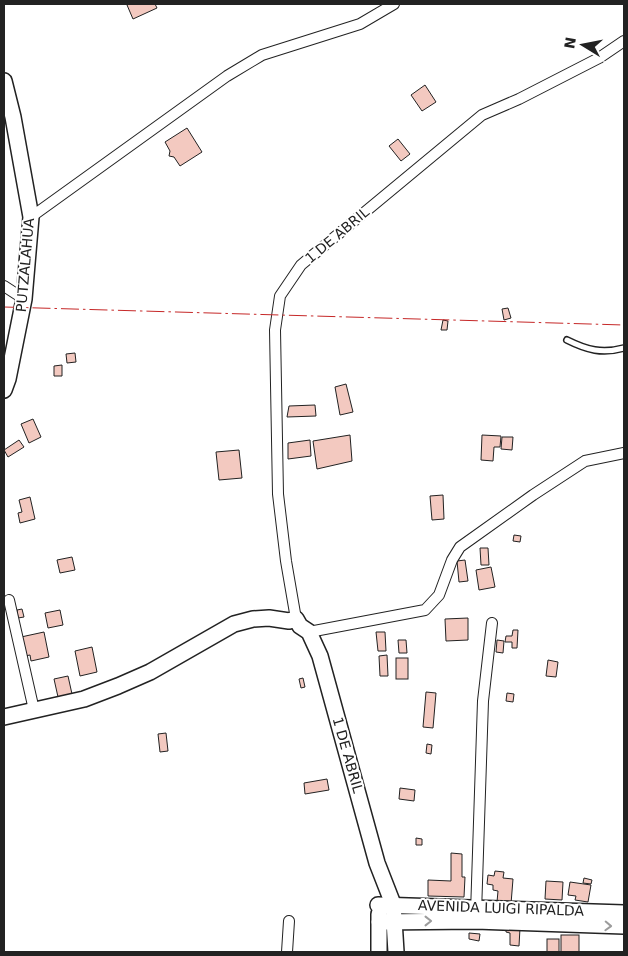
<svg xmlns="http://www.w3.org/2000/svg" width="628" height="956" viewBox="0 0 628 956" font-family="'DejaVu Sans',sans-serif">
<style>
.building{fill:#f3c9c0;stroke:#222}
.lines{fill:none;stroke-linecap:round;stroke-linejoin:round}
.lane-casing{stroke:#222;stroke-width:8}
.street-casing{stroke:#222;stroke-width:12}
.secondary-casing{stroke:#222;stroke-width:18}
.lane{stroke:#fff;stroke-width:5}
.street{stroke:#fff;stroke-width:10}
.secondary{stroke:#fff;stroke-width:15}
.power{stroke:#c62828;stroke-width:1;stroke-dasharray:18 4 2.5 4;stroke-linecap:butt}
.oneway{stroke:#9c9c9c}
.labels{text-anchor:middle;stroke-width:4;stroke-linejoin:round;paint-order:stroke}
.street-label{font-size:14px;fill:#222;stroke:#fff}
</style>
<rect width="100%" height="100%" fill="#fff"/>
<g class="building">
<path d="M130 4H155L157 8 133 19 127 5Z"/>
<path d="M425 85 436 102 422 111 411 95Z"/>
<path d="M187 128 202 152 180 166 174 157 169 156 170 151 165 142Z"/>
<path d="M398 139 410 154 401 161 389 146Z"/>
<path d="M508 308 511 318 504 320 502 309Z"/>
<path d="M443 320 448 321 447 330H441Z"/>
<path d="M75 353 76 362 67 363 66 354Z"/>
<path d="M62 365V376H54V366Z"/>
<path d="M346 384 353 412 340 415 335 387Z"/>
<path d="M315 405 316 416 287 417 289 406Z"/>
<path d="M33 419 41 437 29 443 21 424Z"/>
<path d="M350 435 352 461 317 469 313 441Z"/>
<path d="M482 435 501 436 500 447H494L493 461 481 460Z"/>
<path d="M502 437H513L512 450 501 449Z"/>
<path d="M19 440 24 447 8 457 4 450Z"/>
<path d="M310 440 311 456 288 459V443Z"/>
<path d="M239 450 242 478 219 480 216 452Z"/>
<path d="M443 495 444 519 432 520 430 496Z"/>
<path d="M30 497 35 519 20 523 18 513 22 512 19 500Z"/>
<path d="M514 535 521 536 520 542 513 541Z"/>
<path d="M480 548H488L489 565H481Z"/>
<path d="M72 557 75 570 60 573 57 560Z"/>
<path d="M465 560 468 581 459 582 457 561Z"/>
<path d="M491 567 495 587 479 590 476 570Z"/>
<path d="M22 609 24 617 18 618 17 610Z"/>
<path d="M60 610 63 625 48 628 45 613Z"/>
<path d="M468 618V640L446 641 445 619Z"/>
<path d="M513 630H518L517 648H512V642H505L506 636H512Z"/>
<path d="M44 632 49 657 31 661 30 655 25 656 21 637Z"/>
<path d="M376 632H385L386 651H378Z"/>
<path d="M398 640H406L407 653H399Z"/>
<path d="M497 640 504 641 503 653 496 652Z"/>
<path d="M92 647 97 672 80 676 75 651Z"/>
<path d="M387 655 388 676H380L379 656Z"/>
<rect x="396" y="658" width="12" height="21"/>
<path d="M548 660 558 662 556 677 546 676Z"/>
<path d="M68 676 72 694 58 697 54 679Z"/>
<path d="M303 678 305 687 301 688 299 679Z"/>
<path d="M426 692 436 693 433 728 423 727Z"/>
<path d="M507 693 514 694 513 702 506 701Z"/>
<path d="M166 733 168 751 160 752 158 734Z"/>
<path d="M427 744 432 745 431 754 426 753Z"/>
<path d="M327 779 329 790 305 794 304 783Z"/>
<path d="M400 788 415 790 414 801 399 799Z"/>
<path d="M416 838 422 839V845H416Z"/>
<path d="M451 853 462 854V877H465L464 897 428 896V880L451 881Z"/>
<path d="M495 871 504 872 503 878 513 879 511 904 497 902 498 891 493 890V885L487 884 488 875 494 876Z"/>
<path d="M584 878 592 880 591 884 583 883Z"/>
<path d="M546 881 563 882 562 900 545 899Z"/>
<path d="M570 882 591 885 588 902 575 900 576 896 568 895Z"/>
<path d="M506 928H520L519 946 510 945V933L506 932Z"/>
<path d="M469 933 480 934 479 941 469 939Z"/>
<rect x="561" y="935" width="18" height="17"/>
<rect x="547" y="939" width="12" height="13"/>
</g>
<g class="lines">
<g class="lane-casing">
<path id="lane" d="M567 340C587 350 602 354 624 348"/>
</g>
<g class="street-casing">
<g id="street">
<path d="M31 217 227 76 262 55 360 24 394 4"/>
<path d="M4 286 24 299"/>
<path d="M9 600 34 710"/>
<path d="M296 619 286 561 278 494 275 330 280 296 301 265 482 115 519 99 599 58 624 41"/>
<path d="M309 632 425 610 439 595 452 560 460 547 533 495 585 461 624 453"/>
<path d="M476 913 483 701 492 623"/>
<path d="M287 952 289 921"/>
</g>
</g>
<g class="secondary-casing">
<g id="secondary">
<path d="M4 81 13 117 31 217 24 299 8 379 4 390"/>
<path d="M4 717 84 699 118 686 150 672 234 624 253 619 269 618 289 621 296 619 300 626 309 632 320 656 377 863 393 904 396 952"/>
<path d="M378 905 624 913"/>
<path d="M379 914V952"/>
<path d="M379 922 476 921 624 926"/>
</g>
</g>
<use href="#lane" class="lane"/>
<use href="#street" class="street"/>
<use href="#secondary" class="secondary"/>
<path class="power" d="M4 307 624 325"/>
</g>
<defs><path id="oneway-chevron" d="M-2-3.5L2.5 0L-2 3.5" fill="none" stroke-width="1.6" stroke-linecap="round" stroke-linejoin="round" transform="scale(1.25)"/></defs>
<g class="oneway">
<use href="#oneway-chevron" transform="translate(428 921)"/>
<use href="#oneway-chevron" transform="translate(608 926) rotate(2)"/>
</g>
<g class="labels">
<g class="street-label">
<text transform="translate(337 235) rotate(-40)" y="5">1 DE ABRIL</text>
<text transform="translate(25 265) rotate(-85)" y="5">PUTZALAHUA</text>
<text transform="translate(348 755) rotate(74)" y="5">1 DE ABRIL</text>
<text transform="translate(501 908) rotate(2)" y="5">AVENIDA LUIGI RIPALDA</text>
</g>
</g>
<rect width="628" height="956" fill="none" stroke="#222222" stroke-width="10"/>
<g transform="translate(583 45) rotate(280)" stroke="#ffffff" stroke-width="4" paint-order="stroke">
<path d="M0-4L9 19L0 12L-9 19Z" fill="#222222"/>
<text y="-8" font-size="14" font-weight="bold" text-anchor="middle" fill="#222222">N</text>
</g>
</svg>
